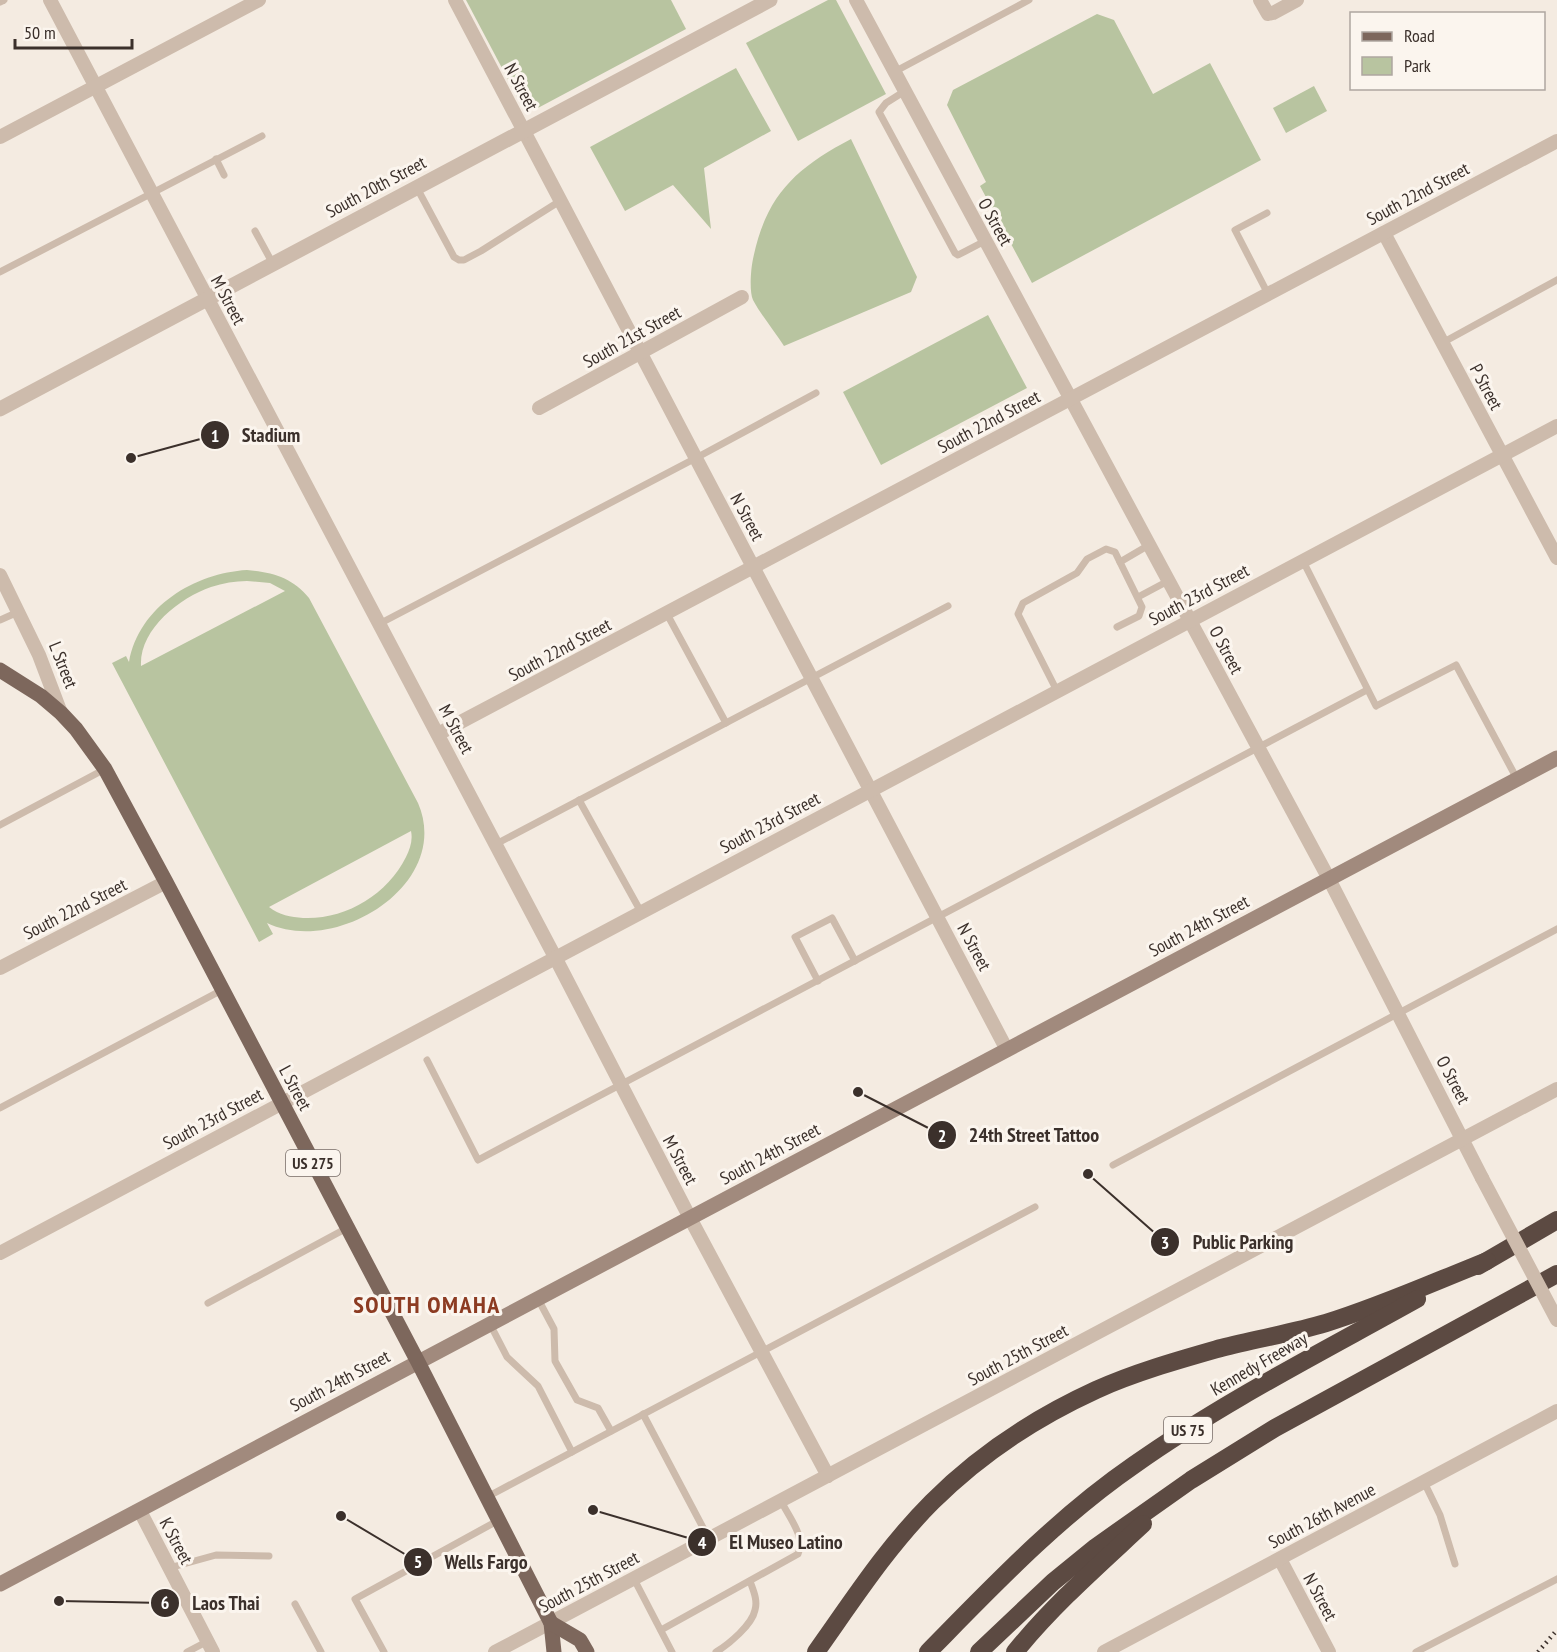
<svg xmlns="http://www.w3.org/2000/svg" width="1557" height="1652" viewBox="0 0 1557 1652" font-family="'PT Sans Narrow',sans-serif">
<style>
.green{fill:#b8c4a0;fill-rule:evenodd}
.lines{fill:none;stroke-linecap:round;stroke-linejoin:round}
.service{stroke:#cdbbac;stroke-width:7}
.minor{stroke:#cdbbac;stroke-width:14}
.tertiary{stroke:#cdbbac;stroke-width:15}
.secondary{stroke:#a18a7d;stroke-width:15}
.primary{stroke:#7d675c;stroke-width:15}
.motorway{stroke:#5c4a42;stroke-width:18}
.rail{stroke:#3b302b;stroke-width:4.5;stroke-dasharray:1.5 4.5;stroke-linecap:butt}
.minor-bridge{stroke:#cdbbac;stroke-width:14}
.labels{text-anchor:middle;stroke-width:6;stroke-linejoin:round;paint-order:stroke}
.shield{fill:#fbf5ee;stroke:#756b66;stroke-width:1.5}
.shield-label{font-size:16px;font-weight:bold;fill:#3b302b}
.street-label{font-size:18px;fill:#3b302b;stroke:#fbf5ee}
.district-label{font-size:24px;font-weight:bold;letter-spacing:1.5px;fill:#8c3b22;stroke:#fbf5ee}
.leader{fill:none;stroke:#3b302b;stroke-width:2}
.callout-dot{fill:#3b302b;stroke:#fbf5ee;stroke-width:2}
.mark-label{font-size:18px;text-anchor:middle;font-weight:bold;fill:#fff}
.callout-label{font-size:20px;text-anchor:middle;font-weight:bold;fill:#3b302b;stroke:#fbf5ee;stroke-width:6;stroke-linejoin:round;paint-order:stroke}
</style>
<rect width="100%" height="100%" fill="#f4ebe1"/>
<g class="green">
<path d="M466 0H671L686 29 536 109 529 110 522 106Z"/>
<path d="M828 0H836L886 94 798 141 746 43Z"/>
<path d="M1097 14 1114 20 1153 94 1210 63 1261 160 1032 283 980 186 986 182 947 105 953 90Z"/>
<path d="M736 68 771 131 704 168 711 229 673 185 625 211 590 147Z"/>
<path d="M1314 86 1327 111 1286 133 1273 108Z"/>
<path d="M851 139 917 277 911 292 784 346C775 332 761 315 753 300 749 291 751 268 753 259 766 195 796 168 851 139Z"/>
<path d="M988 315 1027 388 881 465 843 392Z"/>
<path d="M247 570C273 572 293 578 309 598L418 803C453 884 336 956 267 923L273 934 259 942 112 663 126 656 129 662C139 606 195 573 247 570ZM247 581 270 583 285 591 141 666C139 630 179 598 211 587 223 583 235 581 247 581ZM411 831C413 840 410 849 406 857 387 895 345 920 303 918 291 917 279 915 269 907Z"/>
</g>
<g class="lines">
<g class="service">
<path d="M0 2 4 0"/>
<path d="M894 72 1029 0"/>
<path d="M905 91 886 103 879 112 955 253 958 255 985 241"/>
<path d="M216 159 224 175"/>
<path d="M417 188 454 257 459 260H464L481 251 560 201"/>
<path d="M1267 213 1235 230 1268 294"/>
<path d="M255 231 273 264"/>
<path d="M0 272 262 136"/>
<path d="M1442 343 1557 280"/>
<path d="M1303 561 1376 706 1456 665 1517 779"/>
<path d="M1120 562 1149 545"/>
<path d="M1138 597 1168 581"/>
<path d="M667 614 726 723"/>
<path d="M0 620 18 612"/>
<path d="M379 624 696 458 816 393"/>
<path d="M1057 691 1018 614 1023 603 1077 573 1087 559 1106 549 1115 552 1142 607 1139 616 1117 627"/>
<path d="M579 800 641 912"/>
<path d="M0 825 105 769"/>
<path d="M496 844 948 606"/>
<path d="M818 981 795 937 832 918 855 961"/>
<path d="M427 1060 478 1160 1367 690"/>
<path d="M0 1108 222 990"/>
<path d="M1113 1165 1557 929"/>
<path d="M538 1299 554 1329 555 1361 577 1400 598 1408 611 1431"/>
<path d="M208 1303 347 1228"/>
<path d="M490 1324 507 1357 538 1386 572 1452"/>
<path d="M643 1414 709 1539"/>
<path d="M1424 1482 1440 1515 1455 1564"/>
<path d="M487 1497 1035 1207"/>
<path d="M169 1568 216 1555 269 1556"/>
<path d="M634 1579 672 1652"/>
<path d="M295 1604 321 1652"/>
<path d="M661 1630 798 1554C806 1537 789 1517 781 1501"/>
<path d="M187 1652 208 1641"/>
<path d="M384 1652 355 1599 499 1520"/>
<path d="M716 1652C729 1644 752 1625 755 1610 758 1600 753 1590 750 1581"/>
<path d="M1416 1652 1557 1579"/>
</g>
<g class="minor">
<path d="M50 0 555 957 690 1218 828 1476"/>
<path d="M455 0 1007 1050"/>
<path d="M856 0 1329 879 1482 1178"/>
<path d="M1260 0 1268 14 1273 13 1297 0"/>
<path d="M0 137 259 0"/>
<path d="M1384 233 1557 558"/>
<path d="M539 408 742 297"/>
<path d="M0 575 39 655 61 713"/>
<path d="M438 734 1557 141"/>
<path d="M0 968 166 882"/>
<path d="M0 1253 1557 426"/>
<path d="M140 1511 213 1652"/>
<path d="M1280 1559 1329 1652"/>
<path d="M495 1652 1557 1089"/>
<path d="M1104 1652 1557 1411"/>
</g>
<path class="tertiary" d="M0 409 770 0"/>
<path class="secondary" d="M0 1584 1557 758"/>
<g class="primary">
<path d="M0 670 41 696 61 713 76 729 105 769 166 882 418 1362 551 1623 554 1652"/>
<path d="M551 1623 580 1640 587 1652"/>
</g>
<g class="motorway">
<path d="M1478 1266 1557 1220"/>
<path d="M816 1652C853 1600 887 1547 932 1502 979 1455 1037 1417 1096 1390 1136 1372 1179 1360 1221 1348 1256 1339 1292 1333 1326 1323 1381 1306 1434 1282 1487 1261"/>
<path d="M928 1652C993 1586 1057 1518 1134 1465 1223 1402 1322 1352 1417 1299"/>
<path d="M979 1652 1053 1582 1096 1547 1191 1480 1275 1428 1557 1274"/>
<path d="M1015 1652C1053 1605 1099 1565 1143 1524"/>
</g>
<path class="rail" d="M1538 1652 1557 1630"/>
<path class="minor-bridge" d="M1482 1178 1557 1320"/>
</g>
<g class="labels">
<g class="shield">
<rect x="286" y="1150" width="54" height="26" rx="4.5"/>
<rect x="1164" y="1417" width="48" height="26" rx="4.5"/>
</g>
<g class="shield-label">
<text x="313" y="1169">US 275</text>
<text x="1188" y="1436">US 75</text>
</g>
<g class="street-label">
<text transform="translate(521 87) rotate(62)" y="6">N Street</text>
<text transform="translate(376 187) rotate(-28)" y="6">South 20th Street</text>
<text transform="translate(1418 194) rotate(-28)" y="6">South 22nd Street</text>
<text transform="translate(995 222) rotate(61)" y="6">O Street</text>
<text transform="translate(228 300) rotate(62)" y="6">M Street</text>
<text transform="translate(632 337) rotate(-29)" y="6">South 21st Street</text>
<text transform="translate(1486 387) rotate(62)" y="6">P Street</text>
<text transform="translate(989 422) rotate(-28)" y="6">South 22nd Street</text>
<text transform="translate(747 517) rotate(62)" y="6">N Street</text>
<text transform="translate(1199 595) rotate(-28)" y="6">South 23rd Street</text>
<text transform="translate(560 650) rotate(-28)" y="6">South 22nd Street</text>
<text transform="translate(1226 650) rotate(62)" y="6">O Street</text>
<text transform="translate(63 665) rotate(68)" y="6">L Street</text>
<text transform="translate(456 729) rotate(62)" y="6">M Street</text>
<text transform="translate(770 823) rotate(-28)" y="6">South 23rd Street</text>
<text transform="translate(75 909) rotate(-27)" y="6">South 22nd Street</text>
<text transform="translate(1199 926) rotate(-28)" y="6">South 24th Street</text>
<text transform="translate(974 947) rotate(62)" y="6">N Street</text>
<text transform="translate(1453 1080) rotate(62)" y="6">O Street</text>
<text transform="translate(295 1088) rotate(62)" y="6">L Street</text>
<text transform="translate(213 1119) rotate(-28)" y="6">South 23rd Street</text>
<text transform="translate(770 1154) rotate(-28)" y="6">South 24th Street</text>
<text transform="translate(680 1160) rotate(62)" y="6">M Street</text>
<text transform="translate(1018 1355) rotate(-28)" y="6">South 25th Street</text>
<text transform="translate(1259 1364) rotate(-30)" y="6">Kennedy Freeway</text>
<text transform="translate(340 1381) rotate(-28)" y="6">South 24th Street</text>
<text transform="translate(1322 1516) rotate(-28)" y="6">South 26th Avenue</text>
<text transform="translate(176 1541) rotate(62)" y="6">K Street</text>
<text transform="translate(589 1582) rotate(-28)" y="6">South 25th Street</text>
<text transform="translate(1320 1597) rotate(62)" y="6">N Street</text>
</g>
<g class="district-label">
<text x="427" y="1313">SOUTH OMAHA</text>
</g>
</g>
<path class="leader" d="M131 458L215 435M858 1092L942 1135M1088 1174L1165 1242M593 1510L702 1542M341 1516L418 1562M59 1601L165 1603"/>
<g class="callout-dot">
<circle cx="131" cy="458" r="6"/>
<circle cx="858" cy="1092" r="6"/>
<circle cx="1088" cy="1174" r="6"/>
<circle cx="593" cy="1510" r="6"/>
<circle cx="341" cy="1516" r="6"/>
<circle cx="59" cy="1601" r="6"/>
<circle cx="215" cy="435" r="15"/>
<circle cx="942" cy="1135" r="15"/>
<circle cx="1165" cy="1242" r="15"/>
<circle cx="702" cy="1542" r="15"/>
<circle cx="418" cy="1562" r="15"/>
<circle cx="165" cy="1603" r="15"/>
</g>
<g class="mark-label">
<text x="215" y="442">1</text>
<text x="942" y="1142">2</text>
<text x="1165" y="1249">3</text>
<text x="702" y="1549">4</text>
<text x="418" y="1568">5</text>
<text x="165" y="1609">6</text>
</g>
<g class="callout-label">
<text x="271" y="442">Stadium</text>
<text x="1034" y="1142">24th Street Tattoo</text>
<text x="1243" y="1249">Public Parking</text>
<text x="786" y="1549">El Museo Latino</text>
<text x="486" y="1569">Wells Fargo</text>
<text x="226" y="1610">Laos Thai</text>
</g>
<rect x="1350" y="12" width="195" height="78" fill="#fbf5ee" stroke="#aea6a0" stroke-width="1.5"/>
<rect x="1362" y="32" width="30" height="9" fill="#7d675c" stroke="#aea6a0" stroke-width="1.5"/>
<text x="1404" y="42" font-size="18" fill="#3b302b">Road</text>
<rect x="1362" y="57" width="30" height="18" fill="#b8c4a0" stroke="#aea6a0" stroke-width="1.5"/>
<text x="1404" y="72" font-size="18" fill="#3b302b">Park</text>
<path d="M15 39v9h117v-9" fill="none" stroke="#3b302b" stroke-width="3"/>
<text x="24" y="39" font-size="18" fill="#3b302b" stroke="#fbf5ee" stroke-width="4.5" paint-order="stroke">50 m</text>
</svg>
